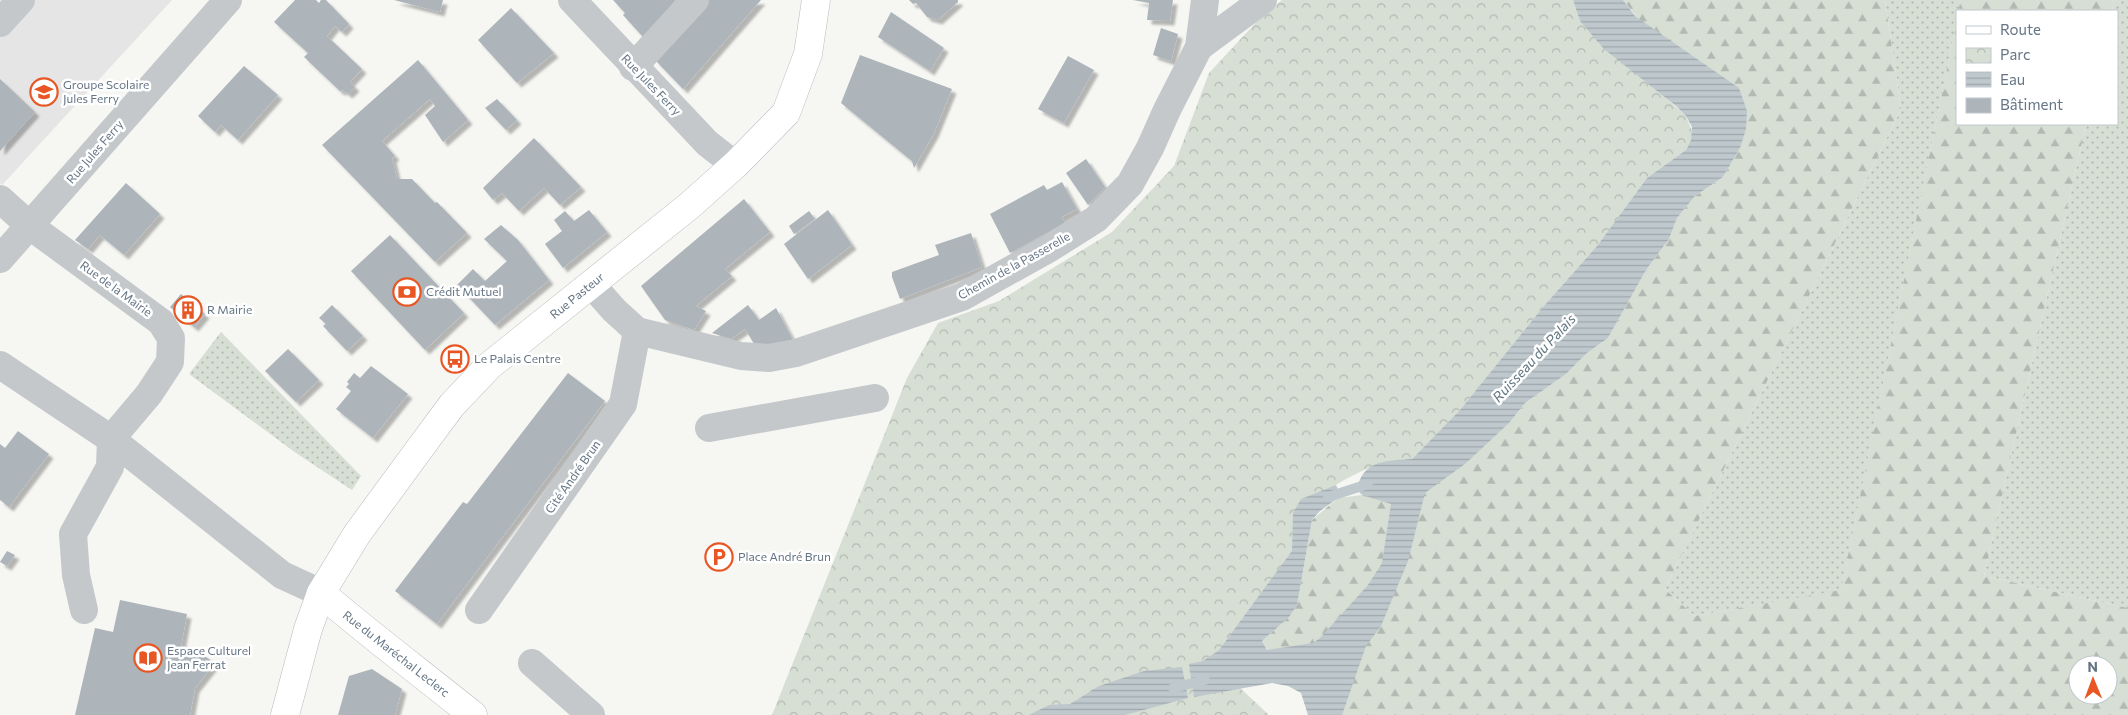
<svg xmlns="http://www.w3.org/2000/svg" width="2128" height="715" viewBox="0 0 2128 715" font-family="Commissioner,sans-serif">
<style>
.built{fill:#e4e5e4}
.grass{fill:url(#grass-dots)}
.forest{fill:url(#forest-firs);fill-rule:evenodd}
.park{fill:url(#park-crowns)}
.water{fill:url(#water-rules)}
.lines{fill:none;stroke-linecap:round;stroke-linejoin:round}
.stream{stroke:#bec8cd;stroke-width:10}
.building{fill:#adb4ba;filter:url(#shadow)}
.major-casing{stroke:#b7bbbf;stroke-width:29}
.minor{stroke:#c4c8cb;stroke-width:28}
.major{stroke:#fff;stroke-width:28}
.labels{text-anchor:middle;stroke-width:5;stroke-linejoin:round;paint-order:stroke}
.poi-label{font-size:12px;fill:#657585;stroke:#fff;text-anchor:start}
.street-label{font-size:12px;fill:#657585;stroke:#fff}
.water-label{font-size:14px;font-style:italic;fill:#607781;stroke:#fff}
</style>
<defs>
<pattern id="grass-dots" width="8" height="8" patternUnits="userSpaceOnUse" patternTransform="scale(1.25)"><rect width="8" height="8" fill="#d7ded4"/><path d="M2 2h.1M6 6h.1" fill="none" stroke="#b2b9b2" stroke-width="1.8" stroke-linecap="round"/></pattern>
<pattern id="forest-firs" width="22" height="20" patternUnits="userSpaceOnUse" patternTransform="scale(1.25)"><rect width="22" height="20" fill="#d7ded4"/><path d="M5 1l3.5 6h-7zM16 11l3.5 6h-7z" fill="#b2b9b2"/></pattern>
<pattern id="park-crowns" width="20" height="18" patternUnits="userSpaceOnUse" patternTransform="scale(1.25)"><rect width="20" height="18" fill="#d7ded4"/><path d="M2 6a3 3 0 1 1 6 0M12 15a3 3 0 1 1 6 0" fill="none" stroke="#b2b9b2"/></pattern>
<pattern id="water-rules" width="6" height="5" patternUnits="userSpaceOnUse" patternTransform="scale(1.25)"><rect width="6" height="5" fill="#bec8cd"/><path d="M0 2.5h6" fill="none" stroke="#9ea7ac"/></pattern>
<filter id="shadow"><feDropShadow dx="4.5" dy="4.5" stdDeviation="1" flood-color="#0004"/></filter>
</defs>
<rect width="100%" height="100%" fill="#f6f6f3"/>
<path class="built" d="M0 0H172L2 185 0 183Z"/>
<g class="grass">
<path d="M1885 0H1961L1841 591 1694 616 1665 589 1901 109Z"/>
<path d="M2114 0H2128V608L1984 576 2086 124H2117V11H2112Z"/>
<path d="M221 332 361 476 352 490 296 453 189 374Z"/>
</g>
<g class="forest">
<path d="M1623 0H1885L1901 109 1665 589 1694 616 1841 590 1957 19V124H2086L1984 576 2128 608V715H1330L1268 651 1262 641 1283 622 1297 605 1312 520 1338 498 1362 495 1510 422 1525 403 1566 374 1587 353 1608 338 1646 270 1669 239 1677 218 1695 196 1723 177 1740 148ZM2078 665H2108V695H2078Z"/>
<path d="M1961 0H2114L2112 11H1958Z"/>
</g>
<path class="park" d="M1282 0H1573L1580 21 1686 116 1692 131 1691 140 1686 150 1647 178 1597 246 1543 307 1460 410 1412 459C1365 461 1331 488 1293 513V551L1219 650 1208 658 1269 715H772L907 378 938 323 999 301 1112 232 1174 166 1209 73 1262 16Z"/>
<g class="water">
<path d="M1573 0H1623L1635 16 1739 88 1747 111 1746 129 1740 148 1723 177 1695 196 1677 218 1669 239 1646 270 1608 338 1587 353 1566 374 1525 403 1510 422 1465 464 1425 493 1408 561 1381 626 1366 646 1342 715H1308L1301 693 1288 686 1272 683 1194 697 1189 664 1203 661 1219 650 1292 551 1293 513 1301 499 1336 485 1339 492 1338 498 1320 511 1312 520 1297 605 1289 617 1262 641 1267 650 1313 643 1320 638 1368 585 1382 563 1391 504 1362 495 1357 490C1362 460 1386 461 1412 459L1460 410 1543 307 1597 246 1647 178 1686 150 1691 140 1692 127 1686 116 1676 106 1604 49 1580 21Z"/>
<path d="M1182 667 1188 698 1125 715H1029L1049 705 1070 704 1099 686 1144 671Z"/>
</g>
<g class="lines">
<g class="stream">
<path d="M1328 497 1368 484"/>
<path d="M1173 688 1205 680"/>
</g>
</g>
<g class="building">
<path d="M295 0H316L319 3 321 0H326L349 24 342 32 335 26 327 36 362 69 350 82 355 87 348 94 343 90 340 91 304 57 308 53 274 22Z"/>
<path d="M394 0H443L440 12Z"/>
<path d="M613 0H676L643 37 623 15 625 13Z"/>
<path d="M707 0H761L683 89 655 60Z"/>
<path d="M909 0H958V2L938 20 927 17 916 3 913 4Z"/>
<path d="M1133 0H1173L1170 21 1147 20 1149 3Z"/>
<path d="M511 8 554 53 517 83 478 40Z"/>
<path d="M891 12 944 48 930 71 878 37Z"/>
<path d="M1161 28 1178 34 1171 61 1153 55Z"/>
<path d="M860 55 952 89 934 133 914 168 912 161 841 103Z"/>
<path d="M1068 56 1094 70 1064 123 1038 109Z"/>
<path d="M418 60 468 120 443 142 425 115 435 106 430 99 382 141 395 156 392 158 397 179H412L435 203 437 202 467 233 435 262 322 145Z"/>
<path d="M244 66 278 95 238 140 221 125 215 132 198 116Z"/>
<path d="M0 79 35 112 0 151Z"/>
<path d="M497 99 517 120 506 130 485 108Z"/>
<path d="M534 138 581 187 560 205 544 188 519 211 502 193 493 200 483 188Z"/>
<path d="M1086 159 1105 187 1088 205 1066 173Z"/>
<path d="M1062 182 1077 209 1062 217 1065 223 1010 253 990 214 1044 185 1047 190Z"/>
<path d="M126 183 160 214 124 255 100 235 88 249 75 240Z"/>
<path d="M744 199 770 232 725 269 732 276 696 306 706 311 694 330 665 320 641 286Z"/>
<path d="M589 210 607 232 563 268 545 244 562 231 554 220 565 211 574 221Z"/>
<path d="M828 210 852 245 808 279 784 244Z"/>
<path d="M809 211 815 219 794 234 789 226Z"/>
<path d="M501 225 518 240 549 280 495 325 457 285 473 269 485 281 507 261 484 239Z"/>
<path d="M971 233 982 267 900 299 892 277V272L939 255 935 245Z"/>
<path d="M390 235 464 313 425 350 351 271Z"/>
<path d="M181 294 205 314 194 327 170 307Z"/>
<path d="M332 305 363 336 347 351 323 326 326 324 319 318Z"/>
<path d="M748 305 759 320 776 308 794 342 756 347 745 329 731 339 712 333Z"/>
<path d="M288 349 319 380 296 402 265 371Z"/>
<path d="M371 366 408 394 373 438 336 409 351 391 346 387 349 384 347 382 354 373 360 378Z"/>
<path d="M568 373 605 401 437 624 395 591 463 502 467 504Z"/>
<path d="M18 431 49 454 9 507 0 500V444L5 448Z"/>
<path d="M7 551 15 555 7 566 0 562Z"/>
<path d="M120 600 187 614 181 646 200 651V653L215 663 195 688 190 715H75L95 628 113 632Z"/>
<path d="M372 669 402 689 395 715H338L349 676Z"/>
</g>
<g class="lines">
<g class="major-casing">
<g id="major">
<path d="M321 593C370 635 422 674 473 715"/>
<path d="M285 715 308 629 321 593 357 534 426 440 452 405 489 366 689 206 735 165 786 113 808 54 816 0"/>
</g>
</g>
<g class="minor">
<path d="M572 0 707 143 735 165"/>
<path d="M0 23 21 0"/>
<path d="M1199 47 1263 0"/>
<path d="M633 67 695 0"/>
<path d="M0 199 30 226 161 322 171 338 170 362 149 394 111 439"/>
<path d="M0 259 228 0"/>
<path d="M591 284 614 310 637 331 741 356 769 358 796 353 962 297 1050 248 1096 219 1130 184 1150 148 1167 110 1199 47 1205 0"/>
<path d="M0 365 111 439 282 575 321 593"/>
<path d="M709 428 875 398"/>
<path d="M84 610 76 575 73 534 110 467 111 439"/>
<path d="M479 610 623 404 637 331"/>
<path d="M532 663 591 715"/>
</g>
<use href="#major" class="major"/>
</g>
<defs>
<g id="school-ring" transform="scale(1.4375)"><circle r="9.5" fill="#fff" stroke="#e75623" stroke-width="1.5"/><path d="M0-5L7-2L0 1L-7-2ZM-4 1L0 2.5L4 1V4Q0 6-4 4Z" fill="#e75623"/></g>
<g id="bank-ring" transform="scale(1.4375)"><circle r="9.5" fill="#fff" stroke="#e75623" stroke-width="1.5"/><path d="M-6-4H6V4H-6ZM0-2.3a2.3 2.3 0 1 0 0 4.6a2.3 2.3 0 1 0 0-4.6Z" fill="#e75623"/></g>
<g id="building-ring" transform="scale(1.4375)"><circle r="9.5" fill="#fff" stroke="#e75623" stroke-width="1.5"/><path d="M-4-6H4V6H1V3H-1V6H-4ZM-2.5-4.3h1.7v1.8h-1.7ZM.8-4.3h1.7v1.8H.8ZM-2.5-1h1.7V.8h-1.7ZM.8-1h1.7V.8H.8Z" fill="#e75623"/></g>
<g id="bus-ring" transform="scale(1.4375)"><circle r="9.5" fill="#fff" stroke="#e75623" stroke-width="1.5"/><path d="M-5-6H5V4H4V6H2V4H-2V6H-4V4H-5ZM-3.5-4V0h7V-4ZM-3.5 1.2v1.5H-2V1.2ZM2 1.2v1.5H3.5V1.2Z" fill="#e75623"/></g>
<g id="parking-ring" transform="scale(1.4375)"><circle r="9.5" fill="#fff" stroke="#e75623" stroke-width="1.5"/><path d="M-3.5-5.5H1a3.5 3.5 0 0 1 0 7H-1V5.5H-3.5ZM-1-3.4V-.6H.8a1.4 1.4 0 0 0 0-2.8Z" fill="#e75623"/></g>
<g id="library-ring" transform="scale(1.4375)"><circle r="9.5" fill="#fff" stroke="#e75623" stroke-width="1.5"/><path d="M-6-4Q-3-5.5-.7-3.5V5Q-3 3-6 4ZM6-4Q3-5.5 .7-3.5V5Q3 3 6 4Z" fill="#e75623"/></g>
</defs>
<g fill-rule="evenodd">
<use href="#school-ring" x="44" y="92"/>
<use href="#bank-ring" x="407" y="292"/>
<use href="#building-ring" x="188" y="310"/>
<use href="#bus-ring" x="455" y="359"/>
<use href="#parking-ring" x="719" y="557"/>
<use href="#library-ring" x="148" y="658"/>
</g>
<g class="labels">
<g class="poi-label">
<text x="63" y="89">Groupe Scolaire<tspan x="63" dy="14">Jules Ferry</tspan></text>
<text x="426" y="296">Crédit Mutuel</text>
<text x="207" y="314">R Mairie</text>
<text x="474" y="363">Le Palais Centre</text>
<text x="738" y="561">Place André Brun</text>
<text x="167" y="655">Espace Culturel<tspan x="167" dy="14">Jean Ferrat</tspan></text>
</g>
<g class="street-label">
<text transform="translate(651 85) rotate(46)" y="4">Rue Jules Ferry</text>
<text transform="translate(95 152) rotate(-49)" y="4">Rue Jules Ferry</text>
<text transform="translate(1014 266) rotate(-29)" y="4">Chemin de la Passerelle</text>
<text transform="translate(116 289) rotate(36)" y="4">Rue de la Mairie</text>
<text transform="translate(577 296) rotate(-39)" y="4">Rue Pasteur</text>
<text transform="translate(573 477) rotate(-55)" y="4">Cité André Brun</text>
<text transform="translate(396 654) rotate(38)" y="4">Rue du Maréchal Leclerc</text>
</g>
<g class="water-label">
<text transform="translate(1534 358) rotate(-47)" y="5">Ruisseau du Palais</text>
</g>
</g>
<rect x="1956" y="10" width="162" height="115" fill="#ffffff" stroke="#c1c8ce"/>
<rect x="1966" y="26" width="25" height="8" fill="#ffffff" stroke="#c1c8ce"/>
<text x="2000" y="35" font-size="15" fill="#657585">Route</text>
<rect x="1966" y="48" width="25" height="15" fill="url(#park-crowns)" stroke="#c1c8ce"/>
<text x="2000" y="60" font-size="15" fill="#657585">Parc</text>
<rect x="1966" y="72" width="25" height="15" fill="url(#water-rules)" stroke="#c1c8ce"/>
<text x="2000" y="85" font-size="15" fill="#657585">Eau</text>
<rect x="1966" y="98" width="25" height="15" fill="#adb4ba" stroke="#c1c8ce"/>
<text x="2000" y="110" font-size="15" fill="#657585">Bâtiment</text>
<g transform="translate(2093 680) rotate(359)"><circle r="24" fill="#ffffff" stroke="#c1c8ce"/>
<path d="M0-4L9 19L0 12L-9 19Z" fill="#e75623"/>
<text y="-8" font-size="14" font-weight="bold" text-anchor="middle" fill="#657585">N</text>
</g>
</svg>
